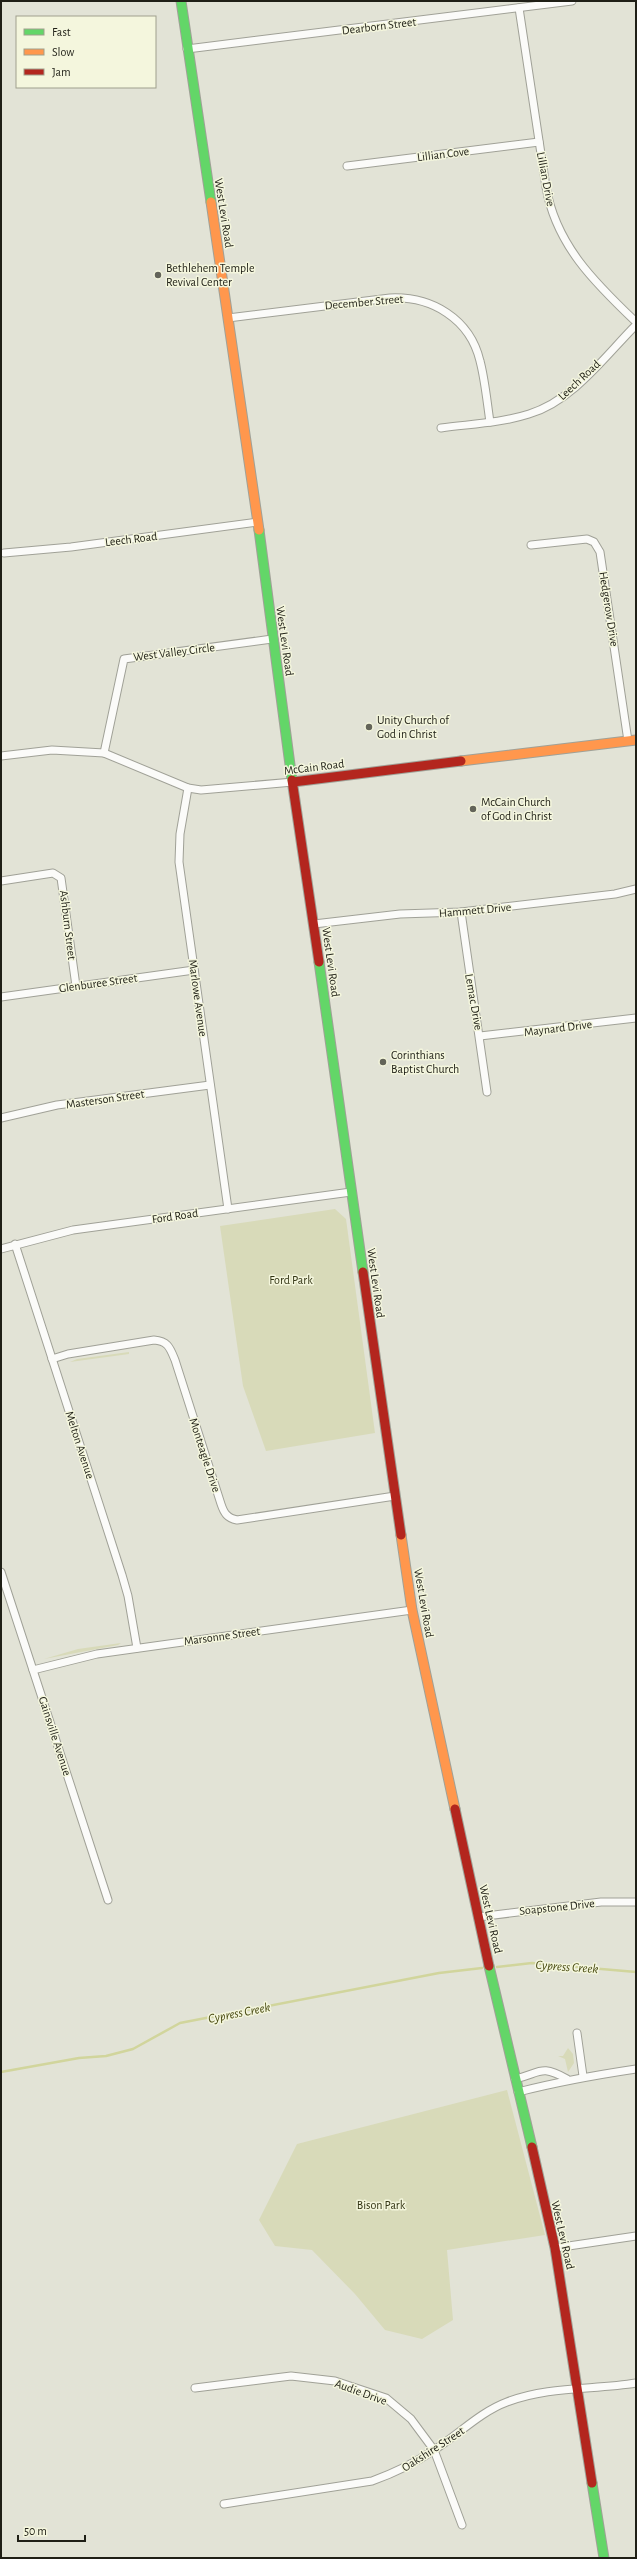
<svg xmlns="http://www.w3.org/2000/svg" width="637" height="2559" viewBox="0 0 637 2559" font-family="'Alegreya Sans',sans-serif">
<style>
.green{fill:#d8dab9}
.lines{fill:none;stroke-linecap:round;stroke-linejoin:round}
.stream{stroke:#d1d59c;stroke-width:2.5}
.street-casing{stroke:#a0a197;stroke-width:9}
.fast-casing{stroke:#a0a197;stroke-width:11}
.slow-casing{stroke:#a0a197;stroke-width:11}
.jam-casing{stroke:#a0a197;stroke-width:11}
.street{stroke:#fbfbf9;stroke-width:7}
.fast{stroke:#63d668;stroke-width:9}
.slow{stroke:#ff974d;stroke-width:9}
.jam{stroke:#b3261e;stroke-width:9}
.poi-dot{fill:#636459;stroke:#f4f6dd;stroke-width:1.5}
.labels{text-anchor:middle;stroke-width:3;stroke-linejoin:round;paint-order:stroke}
.street-label{font-size:12px;fill:#1f1f16;stroke:#f4f6dd}
.poi-label{font-size:12px;fill:#1f1f16;stroke:#f4f6dd;text-anchor:start}
.park-label{font-size:12px;fill:#333514;stroke:#f4f6dd}
.water-label{font-size:13px;font-style:italic;fill:#4a4c13;stroke:#f4f6dd}
</style>
<rect width="100%" height="100%" fill="#e2e3d6"/>
<g class="green">
<path d="M335 1209 346 1219 375 1433 266 1451 243 1386 220 1226Z"/>
<path d="M129 1352V1354L70 1362 77 1359Z"/>
<path d="M121 1643 118 1645 44 1659 78 1649Z"/>
<path d="M568 2048 573 2054 574 2063 568 2072 565 2059 558 2056H563Z"/>
<path d="M507 2090 545 2235 447 2250 453 2320 422 2339 385 2330 355 2294 312 2250 275 2246 259 2220 297 2144Z"/>
</g>
<g class="lines">
<g class="stream">
<path d="M497 1967 532 1963 636 1972"/>
<path d="M1 2072 79 2058 106 2056 133 2049 180 2023 439 1973 482 1968"/>
</g>
<g class="street-casing">
<g id="street">
<path d="M519 8 546 187C556 245 595 283 636 322"/>
<path d="M187 49 572 1"/>
<path d="M347 166 539 142"/>
<path d="M228 318 390 298C432 296 470 319 480 361 485 380 487 402 490 422"/>
<path d="M441 428C470 424 501 423 529 414 573 401 605 356 636 325"/>
<path d="M531 545 587 539 594 542 600 552 628 741"/>
<path d="M4 553 71 547 258 522"/>
<path d="M104 753 124 659 272 639"/>
<path d="M1 756 52 750 104 753 188 788 201 790 293 782"/>
<path d="M188 788 180 834 179 862 228 1209"/>
<path d="M1 881 53 873 61 878 76 986"/>
<path d="M461 912 487 1092"/>
<path d="M314 924 400 914 461 912 615 894 636 889"/>
<path d="M1 997 194 970"/>
<path d="M480 1036 636 1018"/>
<path d="M1 1118 57 1105 210 1085"/>
<path d="M15 1244 122 1575 128 1596 137 1648"/>
<path d="M1 1249 73 1230 351 1192"/>
<path d="M52 1359 68 1354 154 1340C168 1341 170 1348 175 1360L221 1504C224 1513 227 1518 237 1520L395 1496"/>
<path d="M1 1572 108 1900"/>
<path d="M33 1670 97 1654 412 1610"/>
<path d="M478 1917 601 1902H636"/>
<path d="M577 2033 583 2076"/>
<path d="M515 2079C541 2073 540 2064 567 2079"/>
<path d="M518 2092C557 2082 596 2075 636 2069"/>
<path d="M555 2248 636 2236"/>
<path d="M195 2388 291 2376 335 2381 386 2398 411 2419 434 2450 462 2525"/>
<path d="M224 2504 372 2481C394 2473 415 2463 434 2450 458 2435 480 2412 507 2402 548 2386 594 2390 636 2383"/>
</g>
</g>
<g class="fast-casing">
<g id="fast">
<path d="M181 1 211 202"/>
<path d="M259 530 292 780"/>
<path d="M319 962 363 1272"/>
<path d="M489 1966 532 2147"/>
<path d="M592 2483 604 2558"/>
</g>
</g>
<g class="slow-casing">
<g id="slow">
<path d="M211 202 259 530"/>
<path d="M461 761 636 740"/>
<path d="M401 1535 412 1610 455 1809"/>
</g>
</g>
<g class="jam-casing">
<g id="jam">
<path d="M292 780 319 962"/>
<path d="M293 782 461 761"/>
<path d="M363 1272 401 1535"/>
<path d="M455 1809 489 1966"/>
<path d="M532 2147 555 2248 592 2483"/>
</g>
</g>
<use href="#street" class="street"/>
<use href="#fast" class="fast"/>
<use href="#slow" class="slow"/>
<use href="#jam" class="jam"/>
</g>
<g class="poi-dot">
<circle cx="158" cy="275" r="4"/>
<circle cx="369" cy="727" r="4"/>
<circle cx="473" cy="809" r="4"/>
<circle cx="383" cy="1062" r="4"/>
</g>
<g class="labels">
<g class="street-label">
<text transform="translate(379 26) rotate(-7)" y="4">Dearborn Street</text>
<text transform="translate(443 154) rotate(-7)" y="4">Lillian Cove</text>
<text transform="translate(546 179) rotate(79)" y="4">Lillian Drive</text>
<text transform="translate(224 213) rotate(81)" y="4">West Levi Road</text>
<text transform="translate(364 302) rotate(-5)" y="4">December Street</text>
<text transform="translate(579 380) rotate(-43)" y="4">Leech Road</text>
<text transform="translate(131 539) rotate(-7)" y="4">Leech Road</text>
<text transform="translate(609 609) rotate(81)" y="4">Hedgerow Drive</text>
<text transform="translate(285 641) rotate(82)" y="4">West Levi Road</text>
<text transform="translate(174 652) rotate(-7)" y="4">West Valley Circle</text>
<text transform="translate(314 767) rotate(-7)" y="4">McCain Road</text>
<text transform="translate(475 910) rotate(-5)" y="4">Hammett Drive</text>
<text transform="translate(68 925) rotate(83)" y="4">Ashburn Street</text>
<text transform="translate(331 962) rotate(82)" y="4">West Levi Road</text>
<text transform="translate(98 983) rotate(-8)" y="4">Glenburee Street</text>
<text transform="translate(198 998) rotate(82)" y="4">Marlowe Avenue</text>
<text transform="translate(474 1002) rotate(80)" y="4">Lemac Drive</text>
<text transform="translate(558 1028) rotate(-7)" y="4">Maynard Drive</text>
<text transform="translate(105 1099) rotate(-8)" y="4">Masterson Street</text>
<text transform="translate(175 1216) rotate(-8)" y="4">Ford Road</text>
<text transform="translate(376 1283) rotate(82)" y="4">West Levi Road</text>
<text transform="translate(80 1445) rotate(72)" y="4">Melton Avenue</text>
<text transform="translate(205 1455) rotate(72)" y="4">Monteagle Drive</text>
<text transform="translate(424 1603) rotate(80)" y="4">West Levi Road</text>
<text transform="translate(222 1636) rotate(-8)" y="4">Marsonne Street</text>
<text transform="translate(55 1736) rotate(72)" y="4">Gainsville Avenue</text>
<text transform="translate(557 1907) rotate(-6)" y="4">Soapstone Drive</text>
<text transform="translate(491 1919) rotate(77)" y="4">West Levi Road</text>
<text transform="translate(563 2235) rotate(77)" y="4">West Levi Road</text>
<text transform="translate(361 2392) rotate(20)" y="4">Audie Drive</text>
<text transform="translate(433 2449) rotate(-33)" y="4">Oakshire Street</text>
</g>
<g class="poi-label">
<text x="166" y="272">Bethlehem Temple<tspan x="166" dy="14">Revival Center</tspan></text>
<text x="377" y="724">Unity Church of<tspan x="377" dy="14">God in Christ</tspan></text>
<text x="481" y="806">McCain Church<tspan x="481" dy="14">of God in Christ</tspan></text>
<text x="391" y="1059">Corinthians<tspan x="391" dy="14">Baptist Church</tspan></text>
</g>
<g class="park-label">
<text x="291" y="1284">Ford Park</text>
<text x="381" y="2209">Bison Park</text>
</g>
<g class="water-label">
<text transform="translate(567 1966) rotate(4)" y="5">Cypress Creek</text>
<text transform="translate(239 2012) rotate(-11)" y="5">Cypress Creek</text>
</g>
</g>
<rect width="637" height="2559" fill="none" stroke="#1f1f16" stroke-width="4"/>
<rect x="16" y="16" width="140" height="72" fill="#f4f6dd" stroke="#9fa08d"/>
<rect x="24" y="29" width="20" height="6" fill="#63d668" stroke="#9fa08d"/>
<text x="52" y="36" font-size="12" fill="#1f1f16">Fast</text>
<rect x="24" y="49" width="20" height="6" fill="#ff974d" stroke="#9fa08d"/>
<text x="52" y="56" font-size="12" fill="#1f1f16">Slow</text>
<rect x="24" y="69" width="20" height="6" fill="#b3261e" stroke="#9fa08d"/>
<text x="52" y="76" font-size="12" fill="#1f1f16">Jam</text>
<path d="M18 2535v6h67v-6" fill="none" stroke="#1f1f16" stroke-width="2"/>
<text x="24" y="2535" font-size="12" fill="#1f1f16" stroke="#f4f6dd" stroke-width="3" paint-order="stroke">50 m</text>
</svg>
